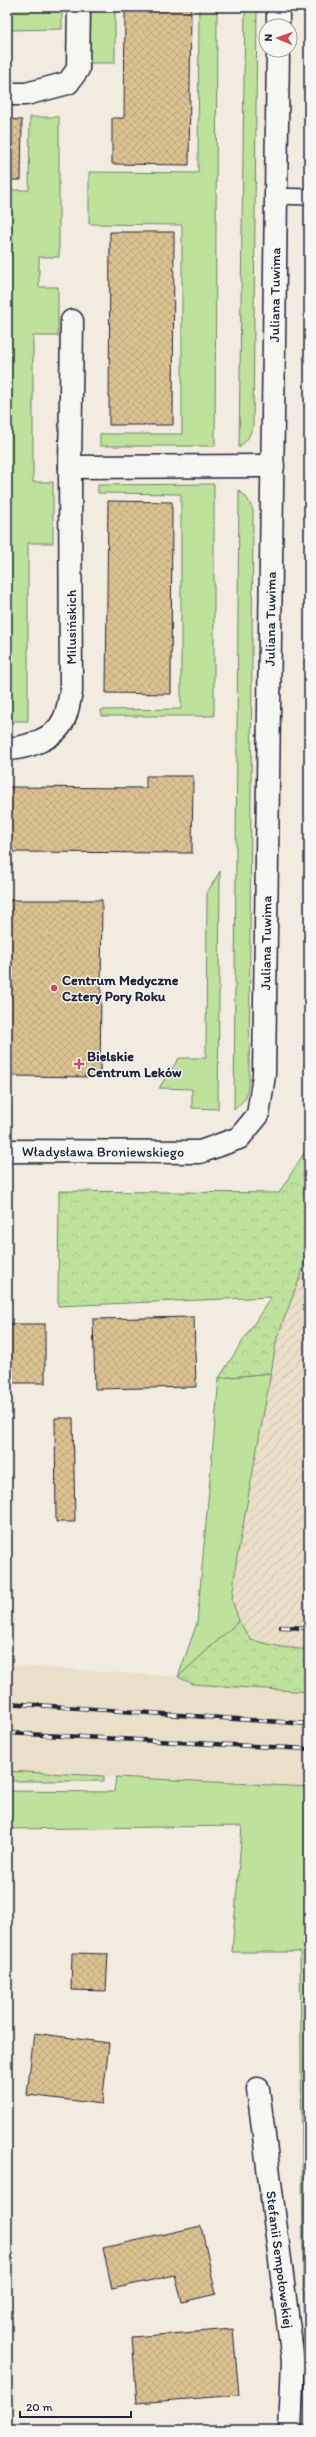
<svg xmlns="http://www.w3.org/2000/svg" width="316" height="2437" viewBox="0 0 316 2437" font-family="Itim,sans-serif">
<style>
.built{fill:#eadfc8}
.industrial{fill:url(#industrial-furrows)}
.green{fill:#bee29c;stroke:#70826c}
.forest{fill:url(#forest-crowns);stroke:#70826c}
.building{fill:url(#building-cross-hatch);stroke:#22223b}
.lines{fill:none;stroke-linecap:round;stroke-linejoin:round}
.service-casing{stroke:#22223b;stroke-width:18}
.minor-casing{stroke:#22223b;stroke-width:25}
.service{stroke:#f6f6f2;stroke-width:15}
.minor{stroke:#f6f6f2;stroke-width:22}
.rail-casing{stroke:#22223b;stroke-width:4.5}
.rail{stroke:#f6f6f2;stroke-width:3;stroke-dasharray:9;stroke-linecap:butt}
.poi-dot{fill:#d1495b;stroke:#f6f6f2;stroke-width:1.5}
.labels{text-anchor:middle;stroke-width:3;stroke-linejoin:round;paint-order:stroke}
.street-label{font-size:14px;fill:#22223b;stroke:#f6f6f2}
.poi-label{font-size:14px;font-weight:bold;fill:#22223b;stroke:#f6f6f2;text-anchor:start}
</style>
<defs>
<pattern id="industrial-furrows" width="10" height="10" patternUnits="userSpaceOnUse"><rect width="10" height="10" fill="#eadfc8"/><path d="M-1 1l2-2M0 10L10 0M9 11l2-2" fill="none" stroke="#c8bfad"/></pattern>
<pattern id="forest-crowns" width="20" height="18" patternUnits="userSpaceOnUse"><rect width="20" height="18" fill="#bee29c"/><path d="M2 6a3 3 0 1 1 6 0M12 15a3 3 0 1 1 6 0" fill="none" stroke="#a3c287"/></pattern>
<pattern id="building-cross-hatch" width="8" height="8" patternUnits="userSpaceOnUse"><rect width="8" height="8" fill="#dbc291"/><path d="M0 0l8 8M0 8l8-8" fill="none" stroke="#bca67e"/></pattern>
</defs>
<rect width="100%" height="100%" fill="#f1ecdf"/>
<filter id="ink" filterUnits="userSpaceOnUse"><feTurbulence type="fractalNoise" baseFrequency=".025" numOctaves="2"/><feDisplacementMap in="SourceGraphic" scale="8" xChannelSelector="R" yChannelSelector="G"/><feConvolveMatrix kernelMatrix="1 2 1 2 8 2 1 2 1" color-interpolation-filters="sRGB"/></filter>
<g filter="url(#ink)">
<path class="built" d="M7 1665 178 1677 193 1684 309 1692V1787L7 1771Z"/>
<path class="industrial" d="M309 1253V1650L281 1647 251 1640 239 1621 232 1600 236 1563 277 1338Z"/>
<g class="green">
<path d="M7 7H62V29L7 30Z"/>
<rect x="88" y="7" width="27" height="56"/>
<path d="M199 7H217L215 446H100V434H182V225L89 224V172L198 173Z"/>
<path d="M245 7H257L253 427 248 438 239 448Z"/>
<path d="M30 117H59V257H39V287H58V336H33V482H53V543H28V721H7V190H29Z"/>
<path d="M214 484V716H102L101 710 181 709V494L98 493V485Z"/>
<path d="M239 490 247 498 253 510 249 1081 246 1098 234 1110Z"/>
<path d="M220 871 218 1109 192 1108V1089L159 1088 179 1058H206L207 893Z"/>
<path d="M271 1373 236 1563 232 1600 239 1621 178 1677 197 1623 219 1378Z"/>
<path d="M7 1771 104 1776V1781H7Z"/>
<path d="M116 1777 309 1787V2361H304L300 1952H232L242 1826 7 1829V1791L114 1792Z"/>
</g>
<g class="forest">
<path d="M309 1145V1253L277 1338 271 1373 219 1378 271 1297 58 1306 59 1191 279 1193Z"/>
<path d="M239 1621 251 1640 281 1647 309 1650V1692L193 1684 178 1677Z"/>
</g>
<g class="building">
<path d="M125 7H191L189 165 112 164V118H124Z"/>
<path d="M7 119 22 120 21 180H7Z"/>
<path d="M110 232H174L173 425H109Z"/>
<path d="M108 501 172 502 171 694 106 693Z"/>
<path d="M146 776H193L192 853 7 852V787L146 788Z"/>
<path d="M7 900H102L100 1077 7 1076Z"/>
<path d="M194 1317 196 1387 95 1389 93 1319Z"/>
<rect x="7" y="1324" width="38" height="59"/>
<path d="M55 1418H73L75 1522H56Z"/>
<path d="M72 1953 108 1954 106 1991 71 1990Z"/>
<path d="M34 2033 109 2043 102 2104 27 2095Z"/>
<path d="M201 2226 216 2294 182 2302 175 2275 112 2289 103 2248Z"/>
<path d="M233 2329 239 2395 137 2403 132 2337Z"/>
</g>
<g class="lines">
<g class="service-casing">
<path id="service" d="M276 196 309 197"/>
</g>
<g class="minor-casing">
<g id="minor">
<path d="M278 26V7"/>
<path d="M7 94H26L68 83 78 69 79 7"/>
<path d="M70 467 273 466"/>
<path d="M7 749C26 748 56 739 64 719 68 711 69 700 71 692L70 467 72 321"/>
<path id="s1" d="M7 1151 200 1152 239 1138 258 1115 264 1075 278 50"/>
<path id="s2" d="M258 2089 293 2361 290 2430"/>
</g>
</g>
<use href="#service" class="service"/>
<use href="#minor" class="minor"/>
<g class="rail-casing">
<g id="rail">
<path d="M281 1627 309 1628"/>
<path d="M7 1703 309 1724"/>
<path d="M7 1733 309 1749"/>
</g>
</g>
<use href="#rail" class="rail"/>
</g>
</g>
<g class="poi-dot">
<circle cx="54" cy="988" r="4"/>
<path d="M77 1058h4v4h4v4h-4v4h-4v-4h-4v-4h4z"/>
</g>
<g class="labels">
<g class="street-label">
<text dy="5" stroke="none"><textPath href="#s1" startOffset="1085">Juliana Tuwima</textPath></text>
<text dy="5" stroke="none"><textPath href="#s1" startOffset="761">Juliana Tuwima</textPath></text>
<text transform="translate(71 627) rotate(-90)" y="5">Milusińskich</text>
<text dy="5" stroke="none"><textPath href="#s1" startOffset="437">Juliana Tuwima</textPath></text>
<text dy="5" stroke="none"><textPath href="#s1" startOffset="96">Władysława Broniewskiego</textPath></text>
<text dy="5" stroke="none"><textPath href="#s2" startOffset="172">Stefanii Sempołowskiej</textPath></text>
</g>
<g class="poi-label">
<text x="62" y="985">Centrum Medyczne<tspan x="62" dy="16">Cztery Pory Roku</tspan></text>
<text x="87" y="1061">Bielskie<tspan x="87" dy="16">Centrum Leków</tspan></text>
</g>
</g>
<rect width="316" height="2437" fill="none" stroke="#f6f6f2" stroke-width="24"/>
<rect x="12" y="12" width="292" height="2413" fill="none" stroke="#22223b" stroke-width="1.5" filter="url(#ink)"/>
<g transform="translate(278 38) rotate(272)"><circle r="19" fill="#f6f6f2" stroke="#a1a1a9"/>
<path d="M0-3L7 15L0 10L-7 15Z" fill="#d1495b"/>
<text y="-6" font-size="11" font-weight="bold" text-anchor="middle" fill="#22223b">N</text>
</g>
<path d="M20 2411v6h111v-6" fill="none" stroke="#22223b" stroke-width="2"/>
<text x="26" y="2411" font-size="12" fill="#22223b" stroke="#f6f6f2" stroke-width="3" paint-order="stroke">20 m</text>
</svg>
